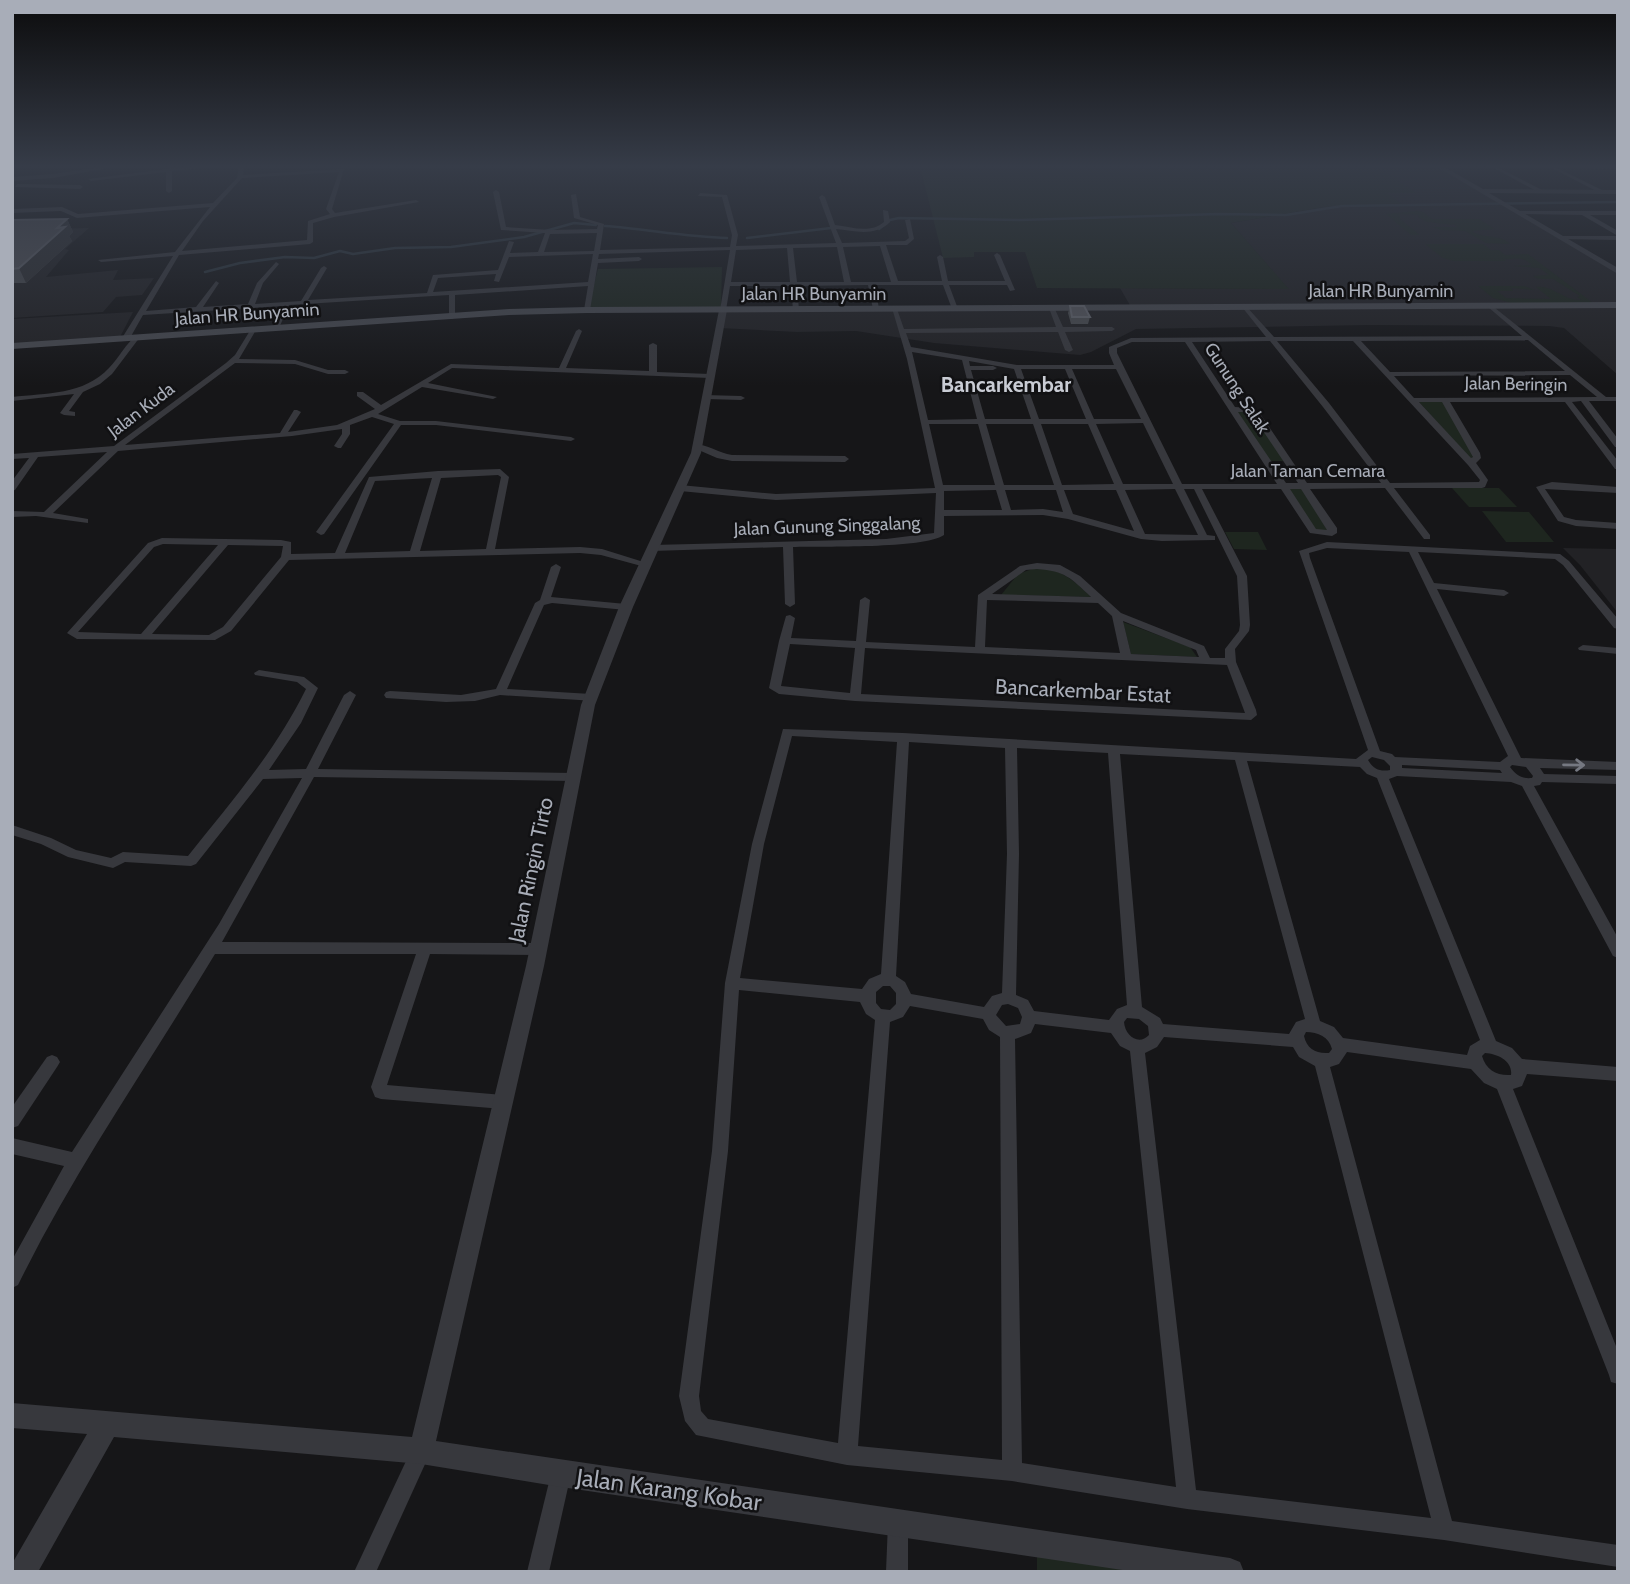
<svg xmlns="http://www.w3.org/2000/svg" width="1630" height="1584" viewBox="0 0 1630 1584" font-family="Cabin,sans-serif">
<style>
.built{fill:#222225}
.green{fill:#1e261f}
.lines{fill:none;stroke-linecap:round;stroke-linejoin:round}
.stream{stroke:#2c353c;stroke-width:2.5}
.minor{fill:#37383d;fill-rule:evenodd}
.tertiary{fill:#37383d;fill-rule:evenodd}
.secondary{fill:#45474d;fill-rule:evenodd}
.wall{fill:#47494d}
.shaded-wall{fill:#2f3033}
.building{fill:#525359;stroke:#5f6168;stroke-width:2}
.oneway{stroke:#757881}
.labels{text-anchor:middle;stroke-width:5;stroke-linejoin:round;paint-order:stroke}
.far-street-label{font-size:18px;fill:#a8adb8;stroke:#111113}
.far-quarter-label{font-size:21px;font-weight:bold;fill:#c9ccd4;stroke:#111113}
.street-label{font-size:21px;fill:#a8adb8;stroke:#111113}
.near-street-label{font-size:24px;fill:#a8adb8;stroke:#111113}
</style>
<rect width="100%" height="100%" fill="#161618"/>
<g class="built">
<path d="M1363 165H1437L1618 272V375L1564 328 1549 326 1369 325 1136 329 1091 352 1080 355 934 343 856 331 797 332 719 328 723 310 1131 307 1120 288 1288 289 1231 223 1324 207 1401 205 1386 193 1370 169Z"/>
<path d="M89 228 65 249 69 250 46 277 118 270 113 280 154 278 142 295 116 297 103 312 12 318V230Z"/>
<path d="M133 312 120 337 12 344V319Z"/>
<path d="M1563 548 1618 549V613L1580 565Z"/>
</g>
<g class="green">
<path d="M1382 169 1416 193H1387L1403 205 1324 207 1231 223 1289 289 1037 288 1025 252H974V257L943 258 921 170Z"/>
<path d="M1416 211 1423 212 1432 219H1479L1495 229 1472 231C1484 240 1500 233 1510 244L1486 243 1465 231 1441 230 1433 227H1457L1455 225 1427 222 1418 217 1419 215 1400 214V219L1420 235H1411L1386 214Z"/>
<path d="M1425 244H1483L1491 250H1499L1505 255 1528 254 1593 303H1512L1493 298 1478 286H1524L1535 290 1511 288 1513 291H1497L1506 298 1551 299 1536 287C1553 285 1564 301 1581 300L1577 297 1580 296 1553 279H1538L1533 276 1549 275 1539 268 1513 266 1532 265C1521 255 1514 260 1504 259L1506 261H1454L1443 258Z"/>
<path d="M722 267 721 308 587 311 598 269Z"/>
<path d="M1442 400 1474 455 1471 459 1419 402Z"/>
<path d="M1236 411H1252L1284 461H1269Z"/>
<path d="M1301 488 1329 530H1315L1288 489Z"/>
<path d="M1452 488H1499L1517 507H1469Z"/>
<path d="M1482 511 1529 512 1554 542H1506Z"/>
<path d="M1225 532H1258L1267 550 1234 549Z"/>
<path d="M1038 567C1062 570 1075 581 1091 597L1001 595 1018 574Z"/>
<path d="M1123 622 1190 647 1197 657 1131 654Z"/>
<path d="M1037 1552 1164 1572H1037Z"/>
</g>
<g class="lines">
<g class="stream">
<path d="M605 226C646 229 686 237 727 238"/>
<path d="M879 229 890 220 899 218 1021 220 1219 214 1286 215 1342 206 1618 202"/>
<path d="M747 238 831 228"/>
<path d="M205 272 240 263 285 257 314 258 340 251 353 254 395 248 451 247 524 237 574 223 596 225"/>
</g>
<g class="minor">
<path d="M114 165H125L53 178 12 181V177L53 174Z"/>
<path d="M170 165H174L173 168 232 165 172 171V191L169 193 166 191V172L91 181 88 179 167 169Z"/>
<path d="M239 165H244L243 175 344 169 332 209 335 213 416 200 419 202 334 217 313 223V242L310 244 179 255 146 311 196 307 216 281 219 283 203 307 248 304 257 283 276 262 279 264 263 283 255 304 301 301 321 268 324 266 327 268 308 300 427 293 433 275 498 270 509 241 514 242 510 253 538 252 545 233 501 230 493 192 496 190 499 192 506 227 550 230 597 229 598 225 574 218 571 195 576 194 580 217 604 224 600 250 730 247 732 235 722 197 698 196 700 193 727 195 738 235 736 246 836 243 819 197 822 195 825 197 835 225C852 227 870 234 884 222L883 210 888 211 890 222C875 237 855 231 836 229L842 243 905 241 909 238 905 220 910 219 914 239 907 245H886L898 281H942L937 257 940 255 943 257 948 281H1005L994 255 997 253 1000 255 1015 290 1010 291 1007 285H949L958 309 955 311 952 309 943 285H875L879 309 876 311 873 309 868 285 797 286 799 310 796 312 793 310 791 286H730L726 310 723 312 720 310 730 250 599 254 598 259 639 257 642 259 639 261 598 263 590 310 587 312 584 310 588 286 455 295V317L452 319 449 317V295L289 305 279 328 276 330 273 328 282 306 143 315 130 338 126 340 122 338 173 256 101 262 98 260 175 252 210 207 77 218 61 211 12 213V209L62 207 78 214 213 203 237 178ZM339 172 326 209 330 214 308 221 307 240 182 251 203 221 242 178ZM597 233 594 251 544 252 550 234ZM880 246 891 282H851L843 247ZM837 247 844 282H797L793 248ZM787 248 790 282H731L736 250ZM593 254 588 282 433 292 438 278 496 274 494 281 499 282 509 257Z"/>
<path d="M1483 165H1618V169L1557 168 1604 191 1602 194 1550 167H1497L1542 190 1540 193 1492 167Z"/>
<path d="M17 184 80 185 83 187 80 189 15 187Z"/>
<path d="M1519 211H1618V215H1590L1618 231V236L1582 215 1517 214Z"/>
<path d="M1562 236H1618V240L1560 239Z"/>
<path d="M1490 304 1606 397H1618V401H1589L1618 439V447H1615L1581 401 1572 402 1618 461V469H1615L1565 402H1450L1480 453 1481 458 1476 463 1488 480 1485 487 1482 488H1394L1430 535V539H1424L1385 488 1310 489 1337 528V533L1332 536 1310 533 1281 489H1202L1247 576 1250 625 1249 631 1235 649 1236 662 1256 710 1257 715 1251 720 855 701 779 694 769 688 779 641 786 616 790 615 795 618 791 638 856 641 860 600 865 597 870 600 866 642 975 647 978 595 1020 566 1037 563 1060 565 1080 576 1121 613 1204 646 1210 658H1225V649L1239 631 1240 625 1237 576 1194 489H1184L1207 535 1215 536V540L1162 541 1141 539 1068 519 1043 515 944 516V535C923 549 823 546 793 547L795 604 790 607 785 604 783 547 652 551 647 548 652 545 886 539 934 533 936 493 776 500 680 491 676 488 680 485 776 494 935 488 907 359 892 308 897 309 904 329 1056 327 1049 308 1054 307 1063 327H1112L1115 329 1112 331 1065 332 1073 350 1069 352 1065 350 1058 332 906 333 911 347 1017 365H1114L1109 353V347L1131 338 1266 337 1242 307 1245 305 1274 337 1522 336 1488 307V305ZM1528 340 1565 371 1390 372 1361 341ZM1270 341 1323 407 1381 483H1307L1259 412 1251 408 1235 407 1192 342ZM1277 341H1353L1468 465 1480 480 1479 482 1390 483 1329 403ZM1132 342H1185L1277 484H1182L1117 353V348ZM912 352 962 360 977 419 928 420ZM969 361 1014 369 1031 419H985L971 370H993L997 368 993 366H970ZM1021 369H1065L1086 419H1039ZM1072 369H1116L1141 419H1094ZM1570 375 1597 397 1414 398 1394 376ZM1419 402H1442L1473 457 1471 458ZM1238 412H1249L1253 416 1298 483H1286ZM1143 423 1173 484H1123L1096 424ZM929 424H978L995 485H943ZM986 424H1033L1054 485H1004ZM1041 424H1088L1114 484 1062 485ZM1175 489 1198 535 1145 534 1125 490ZM1290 489H1301L1327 530 1316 529ZM996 490 1002 510H944V491ZM1005 490H1056L1063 512 1043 509 1011 510ZM1064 490H1116L1134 531 1073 514ZM1037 569C1065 571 1071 578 1091 597L992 594 1026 570ZM987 600 1098 603 1112 616 1120 653 985 647ZM1123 621 1196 650 1199 657 1131 654ZM790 644 855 648 850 693 781 686ZM865 648 1227 665 1245 713 861 694Z"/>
<path d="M251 329 256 330 239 359 295 360 328 370H345L349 372 345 374H328L295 364 235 363 125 445 280 433 294 410H297L301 412 288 432 337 425 375 409 357 396V392H363L381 405 451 364 559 368 576 331 579 329 582 331 566 368 649 371V345L653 343 657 345V372L710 374 714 376 710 378 452 368 428 383 497 397 493 399 422 387 378 414 400 421H436L571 437 575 439 571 441 436 425H401L324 534 321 535 316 532 394 424 372 417 350 425V434L341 448H338L334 446 342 434V429L292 436 118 451 53 513 88 519V523L36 516 12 517V511L44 512 107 452 38 457 15 490 12 491V481L29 458 12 459V454L114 446 226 363 235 355Z"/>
<path d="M137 335 140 337 112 374 100 384 83 392 69 411 75 412V416L64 415 60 413 74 394 12 401V397C46 393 84 395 109 368 119 358 126 343 137 335Z"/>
<path d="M704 395 741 396 745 398 741 400 707 399 703 397Z"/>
<path d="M694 444C707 444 719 453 732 455L845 456 849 459 845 462 732 461 717 458 694 448Z"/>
<path d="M500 469 509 477 495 549 580 547 602 549 650 564 645 567 601 555 580 553 289 560 231 631 215 640 77 639 67 633 148 543 162 538 281 540 291 542V554L335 553 369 477 438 471ZM498 475 501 477 486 549 420 551 441 478ZM432 478 410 551 345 553 375 481ZM163 544 218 545 141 634 78 632 154 547ZM228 545 283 546 281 557 223 627 209 635 152 634Z"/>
<path d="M1552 482 1618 487V493L1545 489 1564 517 1576 520 1618 523V529L1576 526 1558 521 1536 487Z"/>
<path d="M1327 542 1560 554 1569 561 1618 619V629L1614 628 1563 565 1555 559 1418 552 1434 583 1504 590 1509 593 1504 596 1437 589 1521 758 1618 762V770L1540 768 1544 774 1618 776V784L1542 782 1540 785 1534 786 1618 938V958L1613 956 1522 786 1511 782 1397 776 1389 779 1496 1041 1512 1048 1522 1059 1618 1067V1081L1527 1074 1522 1086 1513 1089 1618 1351V1384L1611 1382 1609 1375 1497 1089 1484 1083 1471 1069 1347 1052 1339 1064 1330 1067 1452 1521 1618 1545V1567L1444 1540 1187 1509 1012 1481 847 1465 696 1435 685 1421 679 1396 712 1151 725 983 752 844 783 729 903 733 1356 759 1368 750 1299 551ZM1327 548 1409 552 1508 756 1500 762 1395 757 1392 754 1380 751 1310 558 1309 553ZM792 736 897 742 881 974 869 979 862 989 740 978 764 844ZM909 742 1005 748 1007 854 1002 993 992 996 984 1007 911 994 905 982 896 976ZM1017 748 1108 753 1127 1005 1117 1009 1109 1020 1034 1011 1028 1000 1016 995 1019 854ZM1120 754 1235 760 1305 1019 1296 1022 1289 1034 1163 1024 1160 1018 1142 1007ZM1372 757 1384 760 1390 766V770C1380 772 1373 769 1368 760ZM1247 761 1360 767 1367 774 1377 778 1480 1040 1470 1046 1467 1055 1343 1038 1334 1027 1320 1021ZM1402 765 1500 770 1502 773 1402 768ZM1512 765 1526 767 1533 776 1532 778C1521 779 1516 775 1510 767ZM883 986H890L896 993V1004L890 1010 881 1009 876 1003V992ZM739 990 860 1002 866 1014 875 1020 838 1443 708 1419 701 1411 699 1396 728 1151ZM1008 1004 1018 1008 1022 1017 1020 1024 1006 1026 996 1015 1002 1005ZM910 1006 983 1019 989 1030 1000 1037 1002 1460 858 1446 890 1022 903 1017ZM1127 1018 1139 1019 1148 1026 1149 1035C1139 1046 1125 1036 1124 1022ZM1035 1024 1111 1033 1120 1046 1130 1051 1176 1487 1022 1463 1015 1039 1031 1033ZM1306 1032C1318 1032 1329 1037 1332 1049L1329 1053C1316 1054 1307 1049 1304 1036ZM1164 1037 1293 1047 1299 1057 1315 1066 1431 1518 1196 1490 1145 1053 1157 1047ZM1485 1053C1498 1054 1513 1061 1511 1075 1497 1076 1486 1070 1482 1056Z"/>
<path d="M556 564 561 567 551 597 626 604 631 607 626 610 552 603 544 605 507 689 591 694 597 698 595 701 500 695 475 701 446 702 386 698 384 695 386 692 390 691 461 695 496 689 535 603 540 600 551 567Z"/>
<path d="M1583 645 1618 648V654L1579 650 1578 648Z"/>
<path d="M259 670 304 677 318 688 301 723 269 770 306 769 344 695 350 691 356 695 318 769 573 773 579 777 573 781 314 777 222 942 538 943 543 945 545 949 543 953 538 955 430 954 387 1085 503 1095 509 1097 511 1102 509 1107 503 1109 381 1099 375 1097 371 1087 416 954H215C149 1064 75 1169 18 1285L12 1288V1260L64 1166 12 1154V1138L72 1152 219 924 302 778 263 779 196 864 191 866 125 862 113 868 68 857 41 844 12 835V825L51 838 76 850 111 858 123 852 188 856C231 802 275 752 306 689L297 682 255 675 254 673Z"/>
<path d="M52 1055 57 1057 60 1062 57 1067 18 1126 12 1128V1107L47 1057Z"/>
<path d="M421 1441 428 1444 431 1451 376 1572H354L414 1444Z"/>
<path d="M561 1464 568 1467 571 1474 549 1572H527L551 1474 554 1467Z"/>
<path d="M898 1513 905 1516 908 1523V1572H886L888 1523 891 1516Z"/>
</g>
<g class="tertiary">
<path d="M1434 165H1441L1483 189 1618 190V194L1489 193 1618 268V274Z"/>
<path d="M723 307 727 310 701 453 633 607 595 705 544 966 436 1441 1230 1558 1240 1562 1244 1572H1136L561 1487 421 1464 114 1437 38 1572H12L13 1562 87 1434 12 1428V1403L412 1437 526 966 581 705 619 607 691 453 719 310Z"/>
</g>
<path class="secondary" d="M1618 302V308L587 313 509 315 12 349V343L509 309 587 307Z"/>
</g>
<g class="wall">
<path d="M67 219 73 232 69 236 72 241 26 283H12V220Z"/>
<path d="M1070 306 1090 317 1088 324H1071L1068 313Z"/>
</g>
<path class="shaded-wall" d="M67 219 73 232 69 236 72 241 26 283 19 268 57 228Z"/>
<g class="building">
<path d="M67 219 57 228 65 227 19 268 12 269V220Z"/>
<path d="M1070 306H1084L1090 317H1072Z"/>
</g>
<defs><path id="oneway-shaft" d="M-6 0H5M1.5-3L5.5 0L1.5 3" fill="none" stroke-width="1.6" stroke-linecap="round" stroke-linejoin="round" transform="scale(1.75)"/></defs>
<use class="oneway" href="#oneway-shaft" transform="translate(1574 765) rotate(1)"/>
<linearGradient id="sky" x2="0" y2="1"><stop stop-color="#0c0c0d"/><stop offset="0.43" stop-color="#363c48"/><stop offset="1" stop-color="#363c48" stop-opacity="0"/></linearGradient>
<rect width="1630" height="386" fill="url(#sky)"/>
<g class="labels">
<g class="far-street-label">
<text x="1381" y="297">Jalan HR Bunyamin</text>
<text x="814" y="300">Jalan HR Bunyamin</text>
<text transform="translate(247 314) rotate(-4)" y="6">Jalan HR Bunyamin</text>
<text transform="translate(1516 384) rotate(1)" y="6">Jalan Beringin</text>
<text transform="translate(1237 388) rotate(57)" y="6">Gunung Salak</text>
<text transform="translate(141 410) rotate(-37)" y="6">Jalan Kuda</text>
<text x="1308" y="477">Jalan Taman Cemara</text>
<text transform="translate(827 526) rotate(-2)" y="6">Jalan Gunung Singgalang</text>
</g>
<g class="far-quarter-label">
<text x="1006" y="392">Bancarkembar</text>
</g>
<g class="street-label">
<text transform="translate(1083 691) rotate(3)" y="7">Bancarkembar Estat</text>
<text transform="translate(531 870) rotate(-78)" y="7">Jalan Ringin Tirto</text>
</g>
<g class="near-street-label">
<text transform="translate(669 1490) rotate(8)" y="8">Jalan Karang Kobar</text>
</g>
</g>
<rect width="1630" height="1584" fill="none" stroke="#a8adb8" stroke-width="28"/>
</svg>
